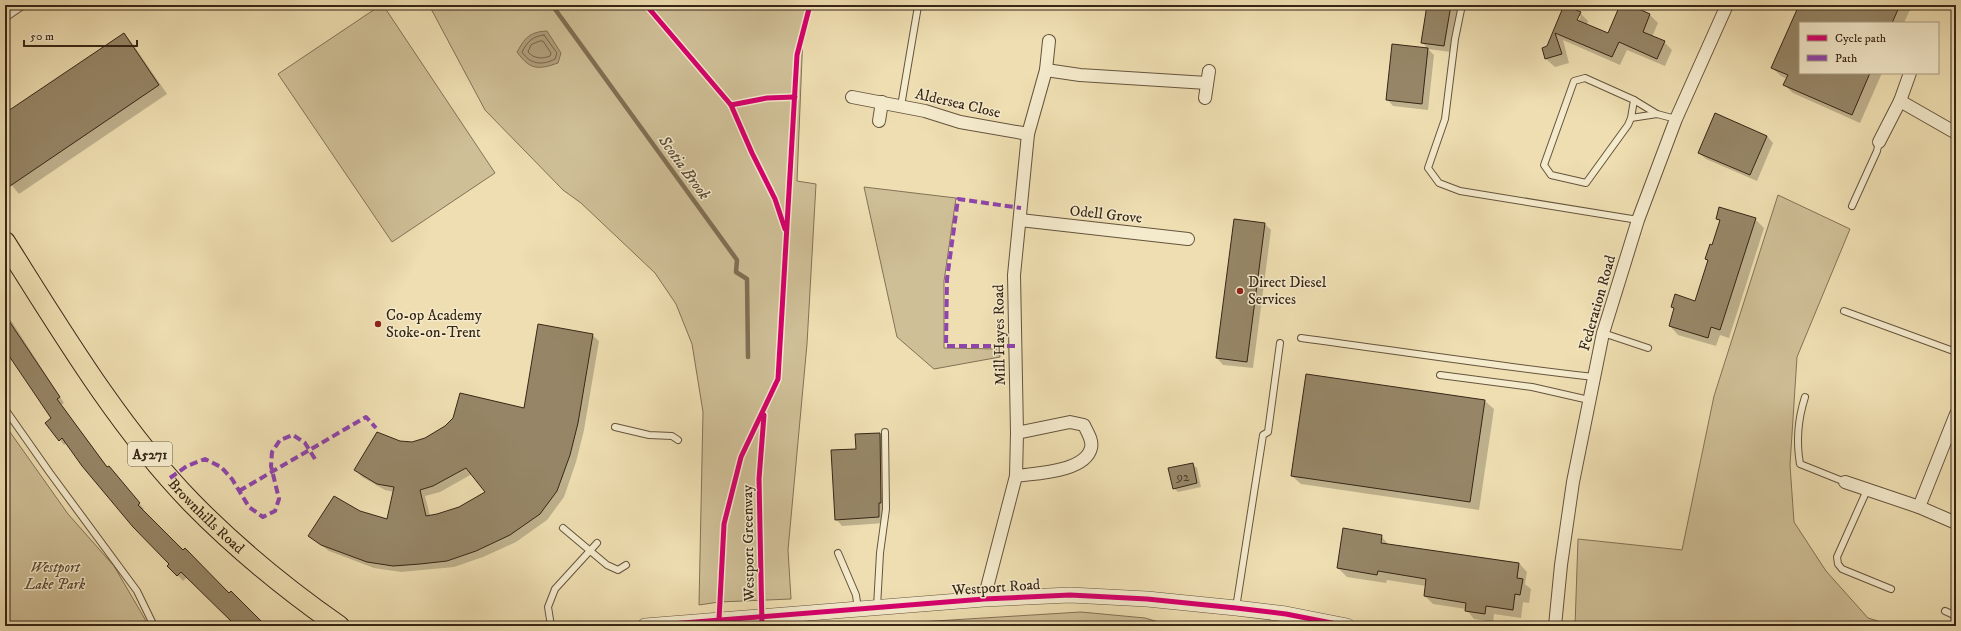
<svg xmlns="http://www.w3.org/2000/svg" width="1961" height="631" viewBox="0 0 1961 631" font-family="'IM FELL DW Pica',serif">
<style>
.green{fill:#cfbf97;stroke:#837256}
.water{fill:#b09f7c;stroke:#806f53}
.shadow{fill:#0003;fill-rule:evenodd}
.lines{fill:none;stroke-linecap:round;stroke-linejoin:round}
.shore{stroke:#746249;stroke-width:1}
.stream{stroke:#806f53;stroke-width:4.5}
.building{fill:#968667;stroke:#372616;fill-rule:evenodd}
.service-casing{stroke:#65543d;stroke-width:8}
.minor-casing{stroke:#65543d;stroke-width:14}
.tertiary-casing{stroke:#65543d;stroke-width:16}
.primary-casing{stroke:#372616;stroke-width:22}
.service{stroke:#f4eacc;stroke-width:6}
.minor{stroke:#f4eacc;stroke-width:12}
.tertiary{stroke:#f4eacc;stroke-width:15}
.primary{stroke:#eedeb1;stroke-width:20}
.quiet{stroke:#8e44ad;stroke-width:4;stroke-dasharray:8 4;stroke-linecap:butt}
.cycleway-casing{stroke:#f4eacc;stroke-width:8}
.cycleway{stroke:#d6006c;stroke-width:5}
.poi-dot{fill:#8f2418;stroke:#f4eacc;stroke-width:1.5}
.labels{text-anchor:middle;stroke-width:3;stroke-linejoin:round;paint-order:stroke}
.number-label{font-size:13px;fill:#4f3e2a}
.shield{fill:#f4eacc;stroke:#70614d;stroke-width:1}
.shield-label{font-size:14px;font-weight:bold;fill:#372616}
.street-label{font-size:15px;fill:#372616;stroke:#f4eacc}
.poi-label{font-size:15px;fill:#372616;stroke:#f4eacc;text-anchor:start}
.park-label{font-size:15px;font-style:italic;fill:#5d4c36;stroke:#f4eacc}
.water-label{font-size:16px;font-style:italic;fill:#5b4a35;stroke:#f4eacc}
</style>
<rect width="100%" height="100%" fill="#eedeb1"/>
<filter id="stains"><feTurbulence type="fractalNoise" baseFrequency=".005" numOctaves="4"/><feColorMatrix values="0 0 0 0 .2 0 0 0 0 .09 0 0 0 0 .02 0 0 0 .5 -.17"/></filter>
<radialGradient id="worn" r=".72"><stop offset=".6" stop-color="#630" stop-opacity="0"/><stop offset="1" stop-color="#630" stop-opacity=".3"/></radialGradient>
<g class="green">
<path d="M381 5H383L495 173 392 242 278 74Z"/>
<path d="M429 5H813L803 33 797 181 816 184 807 344 788 550 791 599 719 602 699 605 703 412 692 344 676 304 655 273 581 203 563 190 485 110Z"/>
<path d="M864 187 956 198 944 281V348L999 349 1000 357 934 369 897 337Z"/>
<path d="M1778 195 1850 229 1797 357 1790 465 1794 522 1826 571 1868 618 1894 626H1756L1701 622V626H1575L1578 539 1682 550 1714 396Z"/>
<path d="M5 425 68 514 114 566 149 626H5Z"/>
<path d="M1081 612 1145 618 1172 626H854Z"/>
</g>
<path class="water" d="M547 31 561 53 558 63C538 70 530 70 517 52 525 38 529 32 547 31Z"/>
<g class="shadow">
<path d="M195 5H202L198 8Z"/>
<path d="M1428 5H1455L1458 8 1451 52 1428 49 1434 55 1428 110 1393 106 1387 99 1393 45 1428 49 1422 42Z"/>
<path d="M1550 5H1568V8L1580 13 1588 21 1587 26 1608 35 1621 5H1628L1650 15 1658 23 1652 37 1664 42 1672 50 1665 66 1627 50 1620 65 1563 40 1569 63 1555 67 1546 59 1543 48 1547 47 1564 8ZM1578 16H1581L1576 26 1575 25Z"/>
<path d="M1800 5H1912L1904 23H1800V73H1882L1860 123 1793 93 1784 85 1787 79 1781 76 1772 68Z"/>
<path d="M124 34 132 43 167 94 19 194 5 177V114Z"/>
<path d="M1767 136 1773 143 1757 181 1706 159 1699 153Z"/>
<path d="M1717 218 1755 219 1764 228 1729 338 1720 335 1716 346 1678 335 1670 326 1675 310 1672 307 1695 302 1708 261 1706 259 1713 246 1721 222Z"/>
<path d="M1265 224 1271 230 1253 368 1223 365 1217 358Z"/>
<path d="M5 311 64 403 61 405 108 468 114 472 144 509 142 510 229 594 265 626H237L187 577 183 581 169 566 171 564 67 443 64 445 60 440 52 418 5 348Z"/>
<path d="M592 335 599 341 584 430 576 462 564 497 547 520 516 542 483 557 454 567 401 572 374 568 329 551 309 536 359 512 388 520 394 492 385 490 362 477 356 470 400 442 413 443 525 409ZM472 474 486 492 459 508 430 516 425 496 440 492Z"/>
<path d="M1307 375 1485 401 1494 409 1479 510 1301 484 1292 476Z"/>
<path d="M880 434 886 440 885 523 842 526 836 519 857 450Z"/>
<path d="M1192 464 1197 468 1201 487 1178 492 1174 488Z"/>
<path d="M1381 536 1390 546 1519 563 1527 572 1525 584 1531 589 1529 603 1523 602 1521 618 1494 614 1493 622 1474 619 1466 609 1433 604 1425 596 1426 586 1387 580 1386 583 1347 577 1338 568Z"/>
</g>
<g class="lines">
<g class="shore">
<path d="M544 35 557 53 555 59C542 66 530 64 522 52 527 42 533 36 544 35Z"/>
<path d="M540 41H543L551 53 550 56C543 59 534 59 528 52L531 45Z"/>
</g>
<path class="stream" d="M552 5 737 260 736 272 747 279 748 357"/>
</g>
<g class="building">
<path d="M1427 5H1451L1444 46 1421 43Z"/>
<path d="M1564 5 1581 12 1577 20 1608 33 1620 5H1630L1650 14 1643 32 1665 41 1657 59 1619 42 1612 57 1555 33 1562 54 1545 59 1542 48 1547 46Z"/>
<path d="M1799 5H1900L1892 23H1800V73H1870L1852 115 1783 85 1788 75 1771 68Z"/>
<path d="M124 33 159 85 10 186 5 179V113Z"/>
<path d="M1392 44 1428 48 1422 104 1386 100Z"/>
<path d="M1715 113 1767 136 1750 175 1698 153Z"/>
<path d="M1719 207 1756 218 1720 330 1711 327 1708 338 1669 326 1674 308 1671 307 1675 294 1695 301 1708 260 1705 259 1710 244 1712 245 1720 220 1716 219Z"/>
<path d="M1234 219 1265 223 1247 362 1216 358Z"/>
<path d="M5 315 60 397 57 399 107 467 109 466 140 503 138 505 183 550 185 548 229 593 231 591 266 626H236L181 572 177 576 167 566 169 564 133 527 82 466 62 438 59 441 45 423 51 418 5 350Z"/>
<path d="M538 324 593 334 578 423 570 455 557 491 540 514 510 535 476 551 447 561 420 564 393 566 367 562 321 545 308 536 334 496 360 511 387 519 394 487 377 484 354 470 377 432 400 441 412 442 425 438 445 426 453 418 460 393 524 408ZM466 468 485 492 459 507 437 514 426 516 420 490 433 486Z"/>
<path d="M1306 374 1485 400 1470 502 1291 476Z"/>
<path d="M880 433 881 503H879V517L835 520 831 450 856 449 855 434Z"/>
<path d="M1193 463 1197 483 1173 489 1168 468Z"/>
<path d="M1343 528 1382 535 1381 543 1519 563 1517 578 1523 579 1520 595 1515 594 1513 610 1486 606 1485 614 1465 611 1466 603 1424 596 1426 579 1378 571 1377 575 1337 568Z"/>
</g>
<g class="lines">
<g class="service-casing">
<g id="service">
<path d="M1462 5 1455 39 1445 119 1428 168 1439 183 1460 191 1638 220"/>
<path d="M5 18 24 5"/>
<path d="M1634 100 1657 114"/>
<path d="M901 106 918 6"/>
<path d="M1631 118 1628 125 1586 183 1551 175 1544 165 1574 81 1585 78 1634 100 1631 118 1657 114 1676 119"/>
<path d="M1852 206 1877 151 1879 142"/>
<path d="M1844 311 1956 352"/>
<path d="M1603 333 1648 348"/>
<path d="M1301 338C1399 351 1496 366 1594 377"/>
<path d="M1440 375 1532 387 1589 400"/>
<path d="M1805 397C1798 419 1796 441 1800 464L1845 482"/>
<path d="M5 409 50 473 137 591 154 626"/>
<path d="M615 427 649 435 672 436 678 440"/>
<path d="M1867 490 1837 557 1838 564 1842 569 1891 589"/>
<path d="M563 528 607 565 618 570 626 565"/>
<path d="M838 553 856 595 858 610"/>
<path d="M877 607 880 553 886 509 885 432"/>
<path d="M1236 608 1263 435 1268 432 1280 343"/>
<path d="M1945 611 1956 616"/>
<path d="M551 626 548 607 555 589 597 543"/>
</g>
</g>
<g class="minor-casing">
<g id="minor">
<path d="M1046 70 1080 75 1207 83"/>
<path d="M852 97 925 111 960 122 1028 134"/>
<path d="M1205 98 1209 71"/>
<path d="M1900 101 1956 133"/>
<path d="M879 121 882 102"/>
<path d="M1879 142 1900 101 1910 73"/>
<path d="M1020 220 1188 239"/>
<path d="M1016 476C1036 473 1085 472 1091 448 1093 440 1087 432 1084 425L1070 422 1017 433"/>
<path d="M1845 482 1919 507 1956 523"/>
<path d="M1919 507 1956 414"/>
<path d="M984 599 1016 476 1017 433 1014 275 1028 134 1046 70 1049 41"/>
<path d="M1555 626 1561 565 1573 482 1603 333 1638 220 1676 119 1727 5"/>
</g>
</g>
<g class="tertiary-casing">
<path id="tertiary" d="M645 626 984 599 1070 595 1147 599 1236 608 1286 614 1347 626"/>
</g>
<g class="primary-casing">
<g id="primary">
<path id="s1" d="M5 242C60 329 119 428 191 502 236 548 286 589 339 626"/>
</g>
</g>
<use href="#service" class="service"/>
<use href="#minor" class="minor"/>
<use href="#tertiary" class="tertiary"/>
<use href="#primary" class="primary"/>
<g class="quiet">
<path d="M1015 346H946L947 279 958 199 1021 208"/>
<path d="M170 478 187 466 205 459 221 467 232 479 249 507 263 517 275 511 279 499 271 466 272 452 280 440 293 435 305 443 315 459"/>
<path d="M239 491 366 417 376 428"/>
</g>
<g class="cycleway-casing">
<g id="cycleway">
<path d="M646 5 731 105 752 153 775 199 785 229"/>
<path d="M731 105 767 98 795 97"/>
<path d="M719 620 724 524 741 457 778 379 797 55 810 5"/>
<path d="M645 626 984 599 1070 595 1147 599 1236 608 1286 614 1347 626"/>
<path d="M762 626 759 479 764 415"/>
</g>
</g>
<use href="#cycleway" class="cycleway"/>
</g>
<g class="poi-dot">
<circle cx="1240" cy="291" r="4"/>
<circle cx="378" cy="324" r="4"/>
</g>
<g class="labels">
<g class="number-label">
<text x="1183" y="481">92</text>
</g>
<rect class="shield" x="128" y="442" width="44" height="24" rx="3"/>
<g class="shield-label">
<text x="150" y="459">A5271</text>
</g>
<g class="street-label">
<text transform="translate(958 103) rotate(13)" y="5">Aldersea Close</text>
<text transform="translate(1106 214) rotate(6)" y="5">Odell Grove</text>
<text transform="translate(1597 303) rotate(-74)" y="5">Federation Road</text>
<text transform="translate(999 335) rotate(-91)" y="5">Mill Hayes Road</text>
<text dy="5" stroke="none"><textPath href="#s1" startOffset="341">Brownhills Road</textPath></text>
<text transform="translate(748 543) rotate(-91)" y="5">Westport Greenway</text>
<text transform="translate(996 587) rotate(-4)" y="5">Westport Road</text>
</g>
<g class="poi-label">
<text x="1248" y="287">Direct Diesel<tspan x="1248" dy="17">Services</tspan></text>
<text x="386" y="320">Co-op Academy<tspan x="386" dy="17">Stoke-on-Trent</tspan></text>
</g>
<g class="park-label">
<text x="55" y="572">Westport<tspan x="55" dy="17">Lake Park</tspan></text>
</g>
<g class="water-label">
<text transform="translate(685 167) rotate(54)" y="6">Scotia Brook</text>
</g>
</g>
<rect width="1961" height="631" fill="none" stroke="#eedeb1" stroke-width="20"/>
<rect x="6" y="6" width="1949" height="619" fill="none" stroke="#372616" stroke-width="2"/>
<rect x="10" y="10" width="1941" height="611" fill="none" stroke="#372616"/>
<rect x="1799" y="22" width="140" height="52" fill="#f4eacc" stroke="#a89c83"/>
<rect x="1807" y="35" width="20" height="6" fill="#d6006c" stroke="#a89c83"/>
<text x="1835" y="42" font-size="12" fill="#372616">Cycle path</text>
<rect x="1807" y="55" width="20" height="6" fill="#8e44ad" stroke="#a89c83"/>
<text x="1835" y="62" font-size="12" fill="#372616">Path</text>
<path d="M24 40v6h113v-6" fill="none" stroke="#372616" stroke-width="2"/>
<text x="30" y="40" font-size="12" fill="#372616" stroke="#f4eacc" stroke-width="3" paint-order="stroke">50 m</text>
<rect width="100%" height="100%" filter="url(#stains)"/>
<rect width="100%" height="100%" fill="url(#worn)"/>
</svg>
